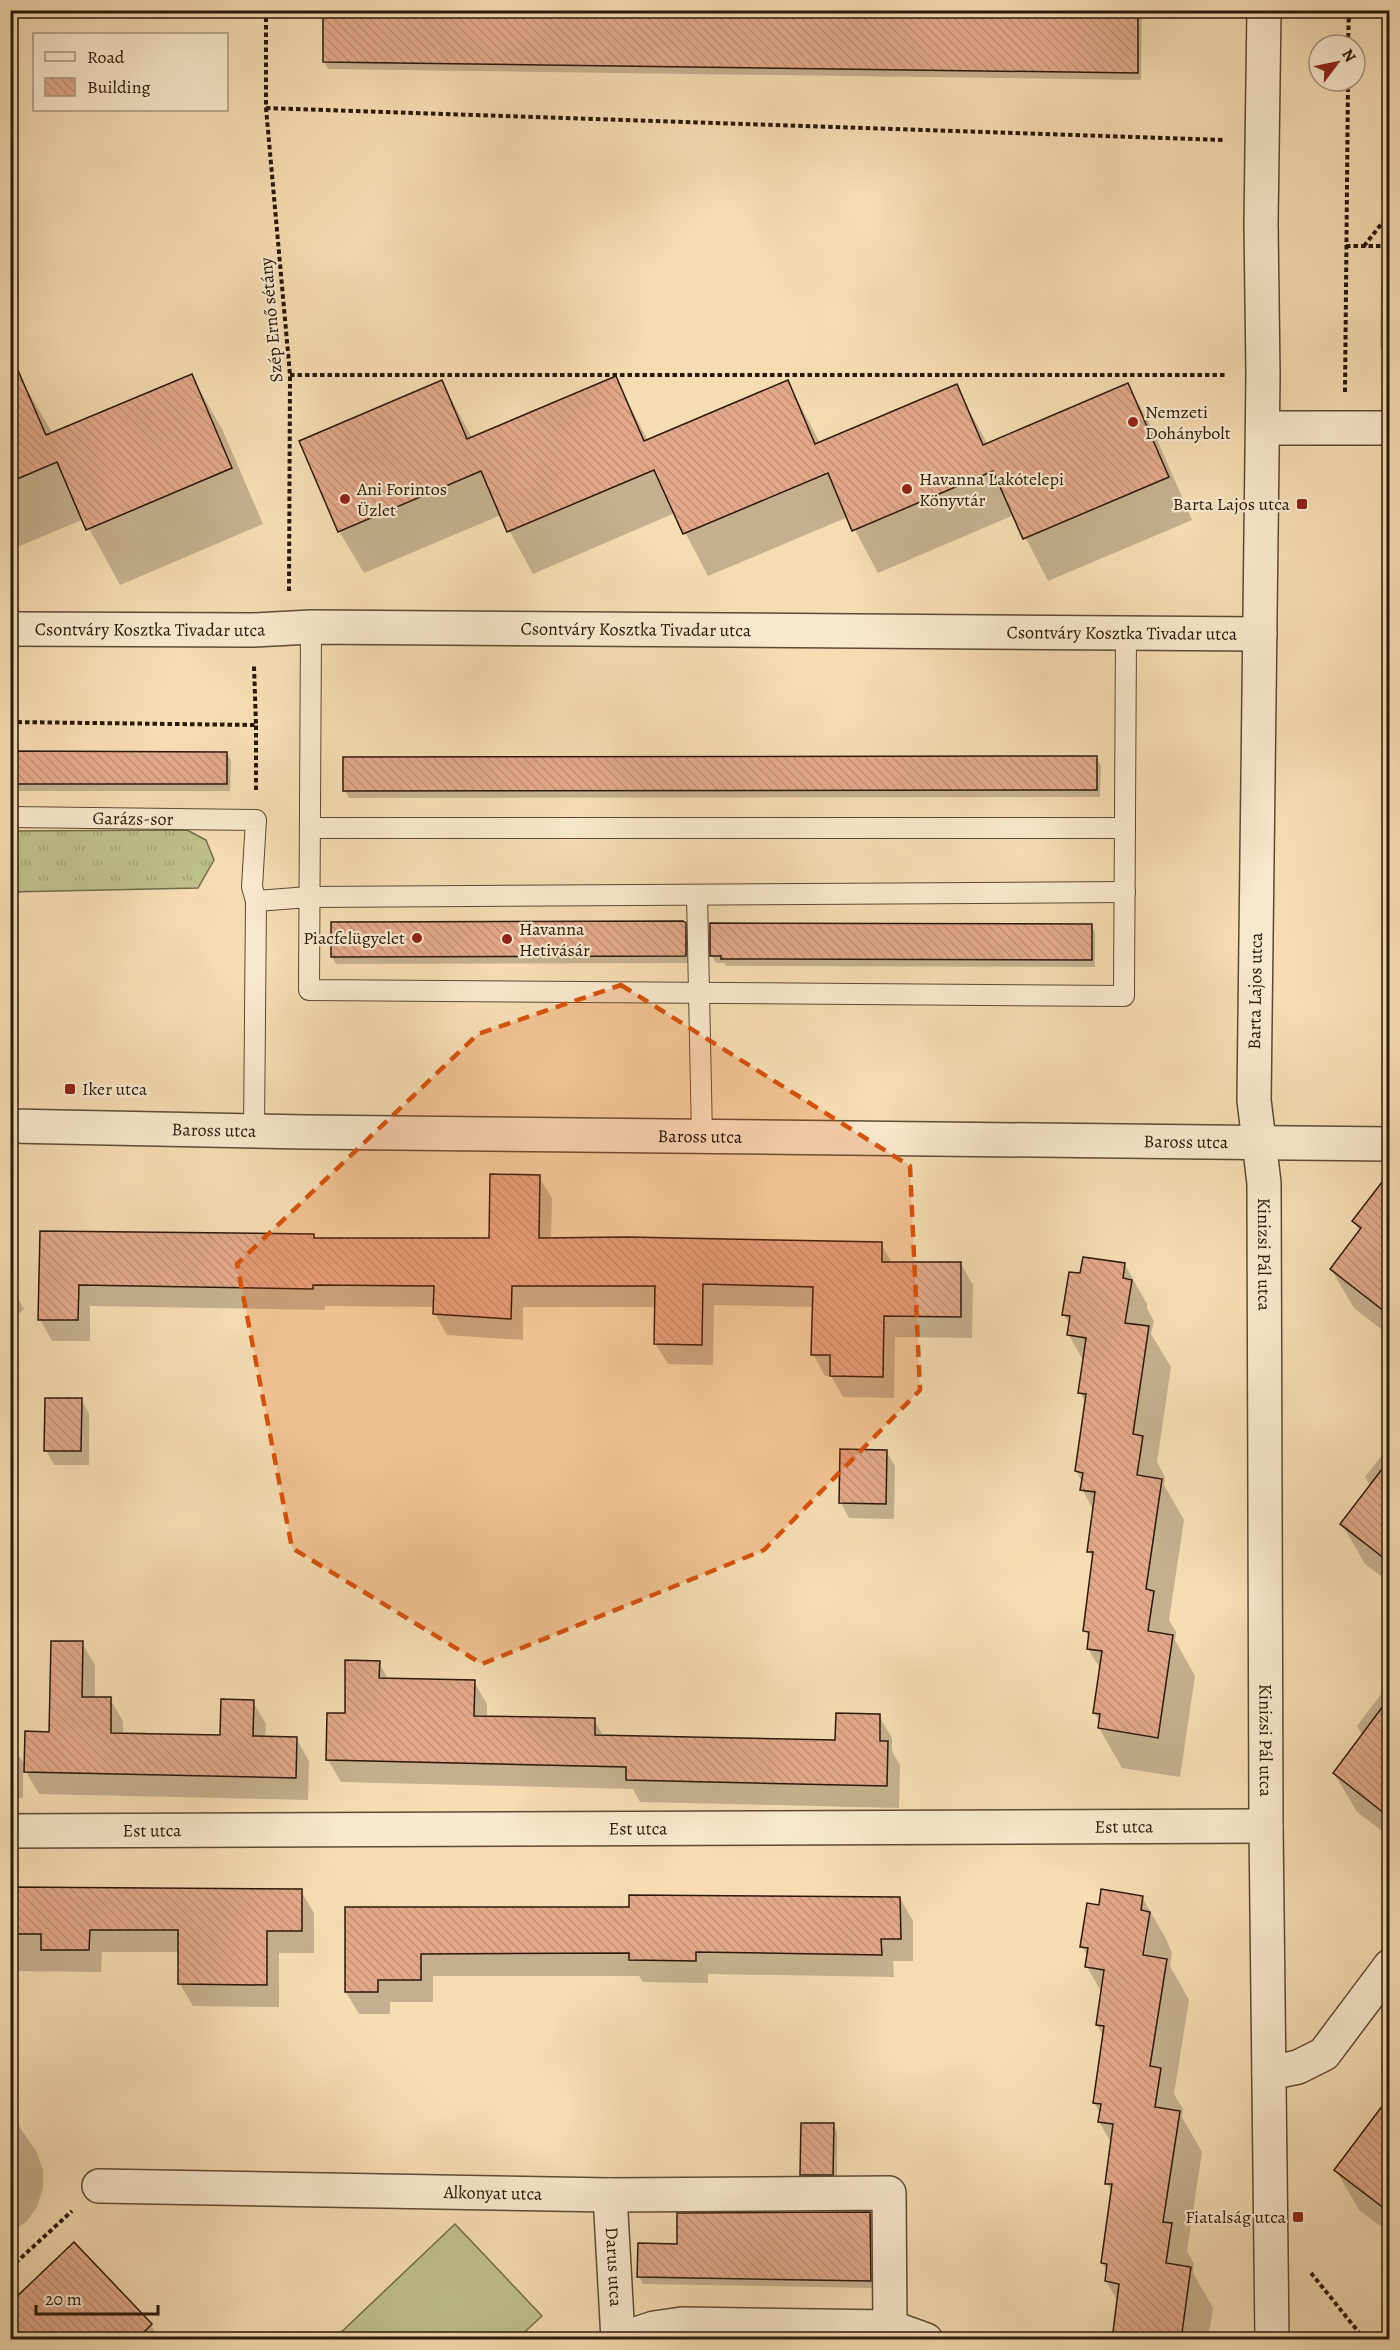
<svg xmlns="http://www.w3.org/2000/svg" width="1400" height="2350" viewBox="0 0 1400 2350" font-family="Alegreya,serif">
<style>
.grass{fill:url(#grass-tufts);stroke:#746c4a;stroke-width:1.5}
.pitch{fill:#bec08a;stroke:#746c4a;stroke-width:1.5}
.shadow{fill:#0003;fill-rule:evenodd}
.building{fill:url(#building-back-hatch);stroke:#29180b;stroke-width:1.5}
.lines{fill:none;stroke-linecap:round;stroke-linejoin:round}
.service-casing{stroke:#5c4935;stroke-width:22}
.minor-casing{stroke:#5c4935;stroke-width:36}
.tertiary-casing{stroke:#5c4935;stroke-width:36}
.path{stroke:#29180b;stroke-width:4;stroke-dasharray:4.5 3;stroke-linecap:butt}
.service{stroke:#f8e8cd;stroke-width:20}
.minor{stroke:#f8e8cd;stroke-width:33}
.tertiary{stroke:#f8e8cd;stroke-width:33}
.marked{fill:#d5520c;fill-opacity:0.2;stroke:#d5520c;stroke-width:4.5;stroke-dasharray:12 8;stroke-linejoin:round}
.poi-dot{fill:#8f2418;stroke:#f8e8cd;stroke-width:2}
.labels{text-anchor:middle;stroke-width:4.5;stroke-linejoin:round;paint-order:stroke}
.street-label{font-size:18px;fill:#29180b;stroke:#f8e8cd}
.poi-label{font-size:18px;fill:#29180b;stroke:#f8e8cd;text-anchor:start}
</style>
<defs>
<pattern id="grass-tufts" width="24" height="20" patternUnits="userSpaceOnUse" patternTransform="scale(1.5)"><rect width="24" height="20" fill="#bec08a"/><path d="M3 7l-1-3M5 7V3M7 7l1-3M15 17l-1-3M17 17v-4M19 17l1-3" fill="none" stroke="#a3a476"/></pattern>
<pattern id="building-back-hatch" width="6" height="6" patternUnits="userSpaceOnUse" patternTransform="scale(1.5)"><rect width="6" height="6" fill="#e3a88a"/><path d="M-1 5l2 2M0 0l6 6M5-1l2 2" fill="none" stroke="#c39076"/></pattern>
</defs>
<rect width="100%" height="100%" fill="#f5dcb2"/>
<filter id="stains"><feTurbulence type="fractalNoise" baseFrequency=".00333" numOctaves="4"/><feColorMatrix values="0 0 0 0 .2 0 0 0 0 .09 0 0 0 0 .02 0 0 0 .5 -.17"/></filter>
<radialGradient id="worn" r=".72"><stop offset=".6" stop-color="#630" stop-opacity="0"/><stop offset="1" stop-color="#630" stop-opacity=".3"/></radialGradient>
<path class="grass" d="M187 830 206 840 214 860 198 888 11 892V831Z"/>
<path class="pitch" d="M455 2224 542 2316 517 2339H334Z"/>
<g class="shadow">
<path d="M325 10H1142L1141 80 328 69 324 61Z"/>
<path d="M1381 280H1390V363L1380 347Z"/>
<path d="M191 375 223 431 263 524 120 585 84 519 10 550V380L19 376 53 434Z"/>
<path d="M615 378 648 441 788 382 820 443 956 386 988 445 1128 385 1152 428 1192 520 1048 581 1014 515 878 573 848 517 708 576 675 513 533 574 501 515 364 573 339 531 442 382 472 438Z"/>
<path d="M10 752 227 753 231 761 230 791H10Z"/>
<path d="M1096 758 1101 765 1100 797 349 798 345 791Z"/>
<path d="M685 924 689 932V963L336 964 332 957Z"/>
<path d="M1091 925 1095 933V967L726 966 725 963H716L712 956Z"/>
<path d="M539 1177 552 1198 551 1240 881 1244 892 1263 961 1264 973 1285 972 1338 895 1337 894 1398 843 1397 831 1376H825L813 1354 814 1307 714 1305 713 1365 668 1364 655 1343 656 1307H523V1340L447 1335 435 1314V1307L325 1306V1310L90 1306V1341H52L40 1319 41 1233 313 1235 316 1239 491 1240Z"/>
<path d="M1382 1184 1390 1190V1336L1354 1308 1331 1269 1360 1232 1354 1221Z"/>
<path d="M1125 1265 1147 1304V1309L1154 1321 1151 1334 1171 1367 1157 1462 1165 1477 1164 1485 1184 1520 1169 1620 1176 1632 1175 1640 1195 1676 1180 1777 1122 1768 1099 1728 1100 1723 1094 1712 1101 1670 1088 1649 1090 1639 1085 1631 1094 1560 1089 1551 1094 1511 1082 1489 1083 1483 1076 1471 1086 1404 1080 1392 1084 1362 1069 1335 1070 1325 1064 1314 1082 1275Z"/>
<path d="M10 1286 24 1309 10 1322Z"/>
<path d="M81 1399 89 1414V1465H54L46 1450Z"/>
<path d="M1390 1445V1583L1365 1564 1342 1524 1371 1487 1365 1477Z"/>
<path d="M886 1451 895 1466 894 1519 849 1518 841 1503Z"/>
<path d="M82 1643 95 1665V1699H110L123 1721V1735L222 1737 253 1702 266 1724 265 1738H296L309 1761 308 1800 39 1794 23 1767V1798H10V1744L26 1766 51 1733Z"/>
<path d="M379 1663 388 1679 474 1682 487 1704V1718L594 1720 604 1737 837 1741 879 1716 892 1738V1751L900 1765 899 1808 640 1802 633 1789 341 1782 328 1760 346 1715Z"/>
<path d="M1385 1689 1390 1693V1837L1357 1812 1334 1773 1363 1736 1357 1726Z"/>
<path d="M10 1888 301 1891 314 1913V1953H279V2007L193 2006 180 1984V1952H102L101 1972 10 1971Z"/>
<path d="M1142 1897 1165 1937 1172 1953 1170 1966 1189 2000 1174 2094 1183 2109 1182 2117 1202 2152 1187 2251 1194 2264 1193 2273 1213 2308 1208 2340H1113L1118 2302 1106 2281 1108 2272 1102 2263 1112 2193 1107 2183 1112 2144 1099 2122 1101 2114 1094 2103 1104 2037 1097 2025 1102 1993 1087 1967 1088 1957 1082 1946 1100 1907ZM1145 1932H1148L1143 1962H1140Z"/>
<path d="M900 1898 913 1921V1961H893L894 1977 708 1974V1983L643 1982 639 1976H433V2002H390V2014H359L346 1992V1909H630Z"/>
<path d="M1390 2099V2233L1359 2210 1336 2170Z"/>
<path d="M10 2113 36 2151 43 2170V2188L37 2207 26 2222 10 2233Z"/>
<path d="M833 2124 837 2132V2181L806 2182 802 2174Z"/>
<path d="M870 2214 874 2221V2288L643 2284 639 2276 678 2246Z"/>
<path d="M74 2244 151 2325 159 2340H10Z"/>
</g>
<g class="building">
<path d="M323 10H1138V73L323 62Z"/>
<path d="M10 352 46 435 192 374 232 468 86 530 57 462 10 482Z"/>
<path d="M616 376 644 441 788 380 815 444 957 384 983 445 1128 383 1169 477 1023 539 993 471 852 531 828 473 683 534 654 470 507 532 481 471 338 532 299 441 442 380 467 439Z"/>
<path d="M10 751 227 752V784H10Z"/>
<path d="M1097 756V790L343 791V757Z"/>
<path d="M683 921 686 923V956L331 957V922Z"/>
<path d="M710 923 1092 924V960L721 959V956H710Z"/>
<path d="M1389 1173V1315L1330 1269 1361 1228 1352 1221Z"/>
<path d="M490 1174 540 1175 539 1238 627 1237 882 1242V1262H961V1317L884 1316 883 1377 830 1376V1355H811L813 1287 703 1284 702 1345 654 1344 655 1286H512L511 1319 433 1314 434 1286 313 1285V1289L79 1285 78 1320H38L40 1231 314 1234V1238H489Z"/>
<path d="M1083 1257 1125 1263 1123 1278 1132 1280 1125 1323 1149 1326 1133 1434 1143 1436 1137 1475 1162 1479 1146 1589 1154 1591 1148 1631 1173 1635 1158 1738 1098 1728 1100 1714 1093 1713 1102 1651 1087 1649 1089 1632 1083 1631 1093 1552H1087L1095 1492 1080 1490 1083 1473 1075 1471 1086 1394 1078 1393 1086 1338 1067 1335 1070 1316 1062 1315 1069 1272 1080 1273Z"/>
<path d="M45 1398H82L81 1451H44Z"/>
<path d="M840 1449 887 1450 886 1504 839 1503Z"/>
<path d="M1389 1460V1562L1340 1524Z"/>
<path d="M51 1641H83L82 1697H111V1733L220 1735 221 1699 254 1700 253 1736 297 1737 296 1778 24 1772 25 1731 49 1732Z"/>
<path d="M345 1660 380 1661 379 1678 475 1680 474 1716 595 1718V1735L835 1740 836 1713 880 1714V1741H888L887 1786 626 1780V1767L326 1760 327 1713H345Z"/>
<path d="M1389 1698V1817L1333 1773Z"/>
<path d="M10 1887 302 1889V1931H267V1985L178 1984V1930H90L89 1950H41V1934H10Z"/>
<path d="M1101 1889 1143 1896 1141 1910 1150 1912 1143 1955 1167 1959 1150 2066 1161 2068 1155 2107 1180 2111 1163 2222 1172 2223 1166 2263 1191 2267 1181 2340H1112L1119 2284 1105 2281 1107 2264 1101 2263 1112 2184H1105L1113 2124 1098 2122 1101 2104 1093 2103 1104 2026 1096 2025 1104 1970 1085 1967 1088 1948 1080 1947 1087 1903 1099 1905Z"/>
<path d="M629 1895 900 1897 901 1939H881L882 1955 696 1952V1961L629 1960V1953L421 1954V1980H378V1992H345V1907H629Z"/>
<path d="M1389 2097V2212L1334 2170Z"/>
<path d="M801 2123H834L833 2175H800Z"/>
<path d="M870 2212 871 2281 637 2277 638 2243 677 2244V2213Z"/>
<path d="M74 2242 152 2324 136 2340H10V2303Z"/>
</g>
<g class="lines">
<g class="service-casing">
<g id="service">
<path d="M311 627 309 990 1124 996 1126 633"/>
<path id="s1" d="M10 817 256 820 252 887 256 901 254 1131"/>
<path d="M310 828H1125"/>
<path d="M697 895 702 1137"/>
<path d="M256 901 309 897 1125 892"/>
</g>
</g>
<g class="minor-casing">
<g id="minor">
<path d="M1263 428H1390"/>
<path id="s2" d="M10 629 253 630 311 627 1260 634"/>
<path id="s3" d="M10 1126 307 1132 1390 1144"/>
<path id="s4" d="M10 1831 1266 1826"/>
<path d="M1269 2073 1298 2067 1324 2054 1390 1966"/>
<path id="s5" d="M99 2186 610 2195 889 2193 890 2327"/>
<path id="s6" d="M610 2195 618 2339"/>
<path d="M618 2340 654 2328 682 2324 890 2327 926 2340"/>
</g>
</g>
<g class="tertiary-casing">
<g id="tertiary">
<path id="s7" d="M1264 10 1261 223 1263 375 1254 1100 1264 1183 1266 1826 1272 2340"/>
</g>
</g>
<g class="path">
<path d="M266 10V108L290 375 289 591"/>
<path d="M1348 45 1349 10"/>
<path d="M266 108 1225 140"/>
<path d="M1346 246H1390"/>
<path d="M1364 246 1390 213"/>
<path d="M290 375H1227"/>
<path d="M1345 392 1348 81"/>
<path d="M10 722 256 725 254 666"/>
<path d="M256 790V725"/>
<path d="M10 2268 72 2211"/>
<path d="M1311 2273 1365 2340"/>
</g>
<use href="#service" class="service"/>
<use href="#minor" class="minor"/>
<use href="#tertiary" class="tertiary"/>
</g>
<path class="marked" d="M621 985 910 1166 920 1390 764 1550 482 1664 292 1548 237 1264 478 1034Z"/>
<g class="poi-dot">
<circle cx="1133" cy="422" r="6"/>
<circle cx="907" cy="489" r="6"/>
<circle cx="345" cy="499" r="6"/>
<rect x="1296" y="498" width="12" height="12" rx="3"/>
<circle cx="417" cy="938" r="6"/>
<circle cx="507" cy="939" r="6"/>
<rect x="64" y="1083" width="12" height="12" rx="3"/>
<rect x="1292" y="2211" width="12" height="12" rx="3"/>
</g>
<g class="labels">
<g class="street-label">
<text transform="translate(271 320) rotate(-95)" y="6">Szép Ernő sétány</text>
<text dy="6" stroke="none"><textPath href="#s2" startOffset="140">Csontváry Kosztka Tivadar utca</textPath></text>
<text dy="6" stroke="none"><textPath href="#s2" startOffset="626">Csontváry Kosztka Tivadar utca</textPath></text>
<text dy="6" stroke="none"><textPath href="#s2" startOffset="1112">Csontváry Kosztka Tivadar utca</textPath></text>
<text dy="6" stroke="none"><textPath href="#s1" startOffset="123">Garázs-sor</textPath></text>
<text transform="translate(1255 991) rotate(-89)" y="6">Barta Lajos utca</text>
<text dy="6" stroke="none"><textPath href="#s3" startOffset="204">Baross utca</textPath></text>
<text dy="6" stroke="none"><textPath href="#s3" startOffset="690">Baross utca</textPath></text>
<text dy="6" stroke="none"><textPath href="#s3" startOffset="1176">Baross utca</textPath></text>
<text dy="6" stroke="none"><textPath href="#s7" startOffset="1245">Kinizsi Pál utca</textPath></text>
<text dy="6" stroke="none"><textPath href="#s7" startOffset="1731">Kinizsi Pál utca</textPath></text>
<text dy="6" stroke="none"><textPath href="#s4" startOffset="1114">Est utca</textPath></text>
<text dy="6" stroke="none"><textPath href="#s4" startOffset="628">Est utca</textPath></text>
<text dy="6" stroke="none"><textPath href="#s4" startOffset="142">Est utca</textPath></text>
<text dy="6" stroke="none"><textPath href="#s5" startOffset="394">Alkonyat utca</textPath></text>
<text dy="6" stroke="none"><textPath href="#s6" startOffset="72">Darus utca</textPath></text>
</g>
<g class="poi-label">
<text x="1145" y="418">Nemzeti<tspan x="1145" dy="21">Dohánybolt</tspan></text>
<text x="919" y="485">Havanna Lakótelepi<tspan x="919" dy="21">Könyvtár</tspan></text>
<text x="357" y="495">Ani Forintos<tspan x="357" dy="21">Üzlet</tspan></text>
<text x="1290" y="510" text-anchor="end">Barta Lajos utca</text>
<text x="519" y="935">Havanna<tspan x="519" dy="21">Hetivásár</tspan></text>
<text x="405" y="944" text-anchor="end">Piacfelügyelet</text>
<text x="82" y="1095">Iker utca</text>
<text x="1286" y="2223" text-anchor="end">Fiatalság utca</text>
</g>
</g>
<rect width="1400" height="2350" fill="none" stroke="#f5dcb2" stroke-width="36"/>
<rect x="12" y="12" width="1376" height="2326" fill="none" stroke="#29180b" stroke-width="3"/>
<rect x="18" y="18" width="1364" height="2314" fill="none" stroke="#29180b" stroke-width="1.5"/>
<rect x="33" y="33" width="195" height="78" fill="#f8e8cd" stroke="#a5957f" stroke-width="1.5"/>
<rect x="45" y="52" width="30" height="9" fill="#f8e8cd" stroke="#a5957f" stroke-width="1.5"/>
<text x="87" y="63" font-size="18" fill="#29180b">Road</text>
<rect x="45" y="78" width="30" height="18" fill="url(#building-back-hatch)" stroke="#a5957f" stroke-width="1.5"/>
<text x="87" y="93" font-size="18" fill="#29180b">Building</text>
<g transform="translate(1337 63) rotate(58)"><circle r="28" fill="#f8e8cd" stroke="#a5957f" stroke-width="1.5"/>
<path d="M0-4.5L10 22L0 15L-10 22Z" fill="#8f2418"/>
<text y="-9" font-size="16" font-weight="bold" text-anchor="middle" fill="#29180b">N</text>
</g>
<path d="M36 2305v9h122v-9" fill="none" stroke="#29180b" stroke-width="3"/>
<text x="45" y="2305" font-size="18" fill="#29180b" stroke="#f8e8cd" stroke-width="4.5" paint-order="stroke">20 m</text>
<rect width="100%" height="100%" filter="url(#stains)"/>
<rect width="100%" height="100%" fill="url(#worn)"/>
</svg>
